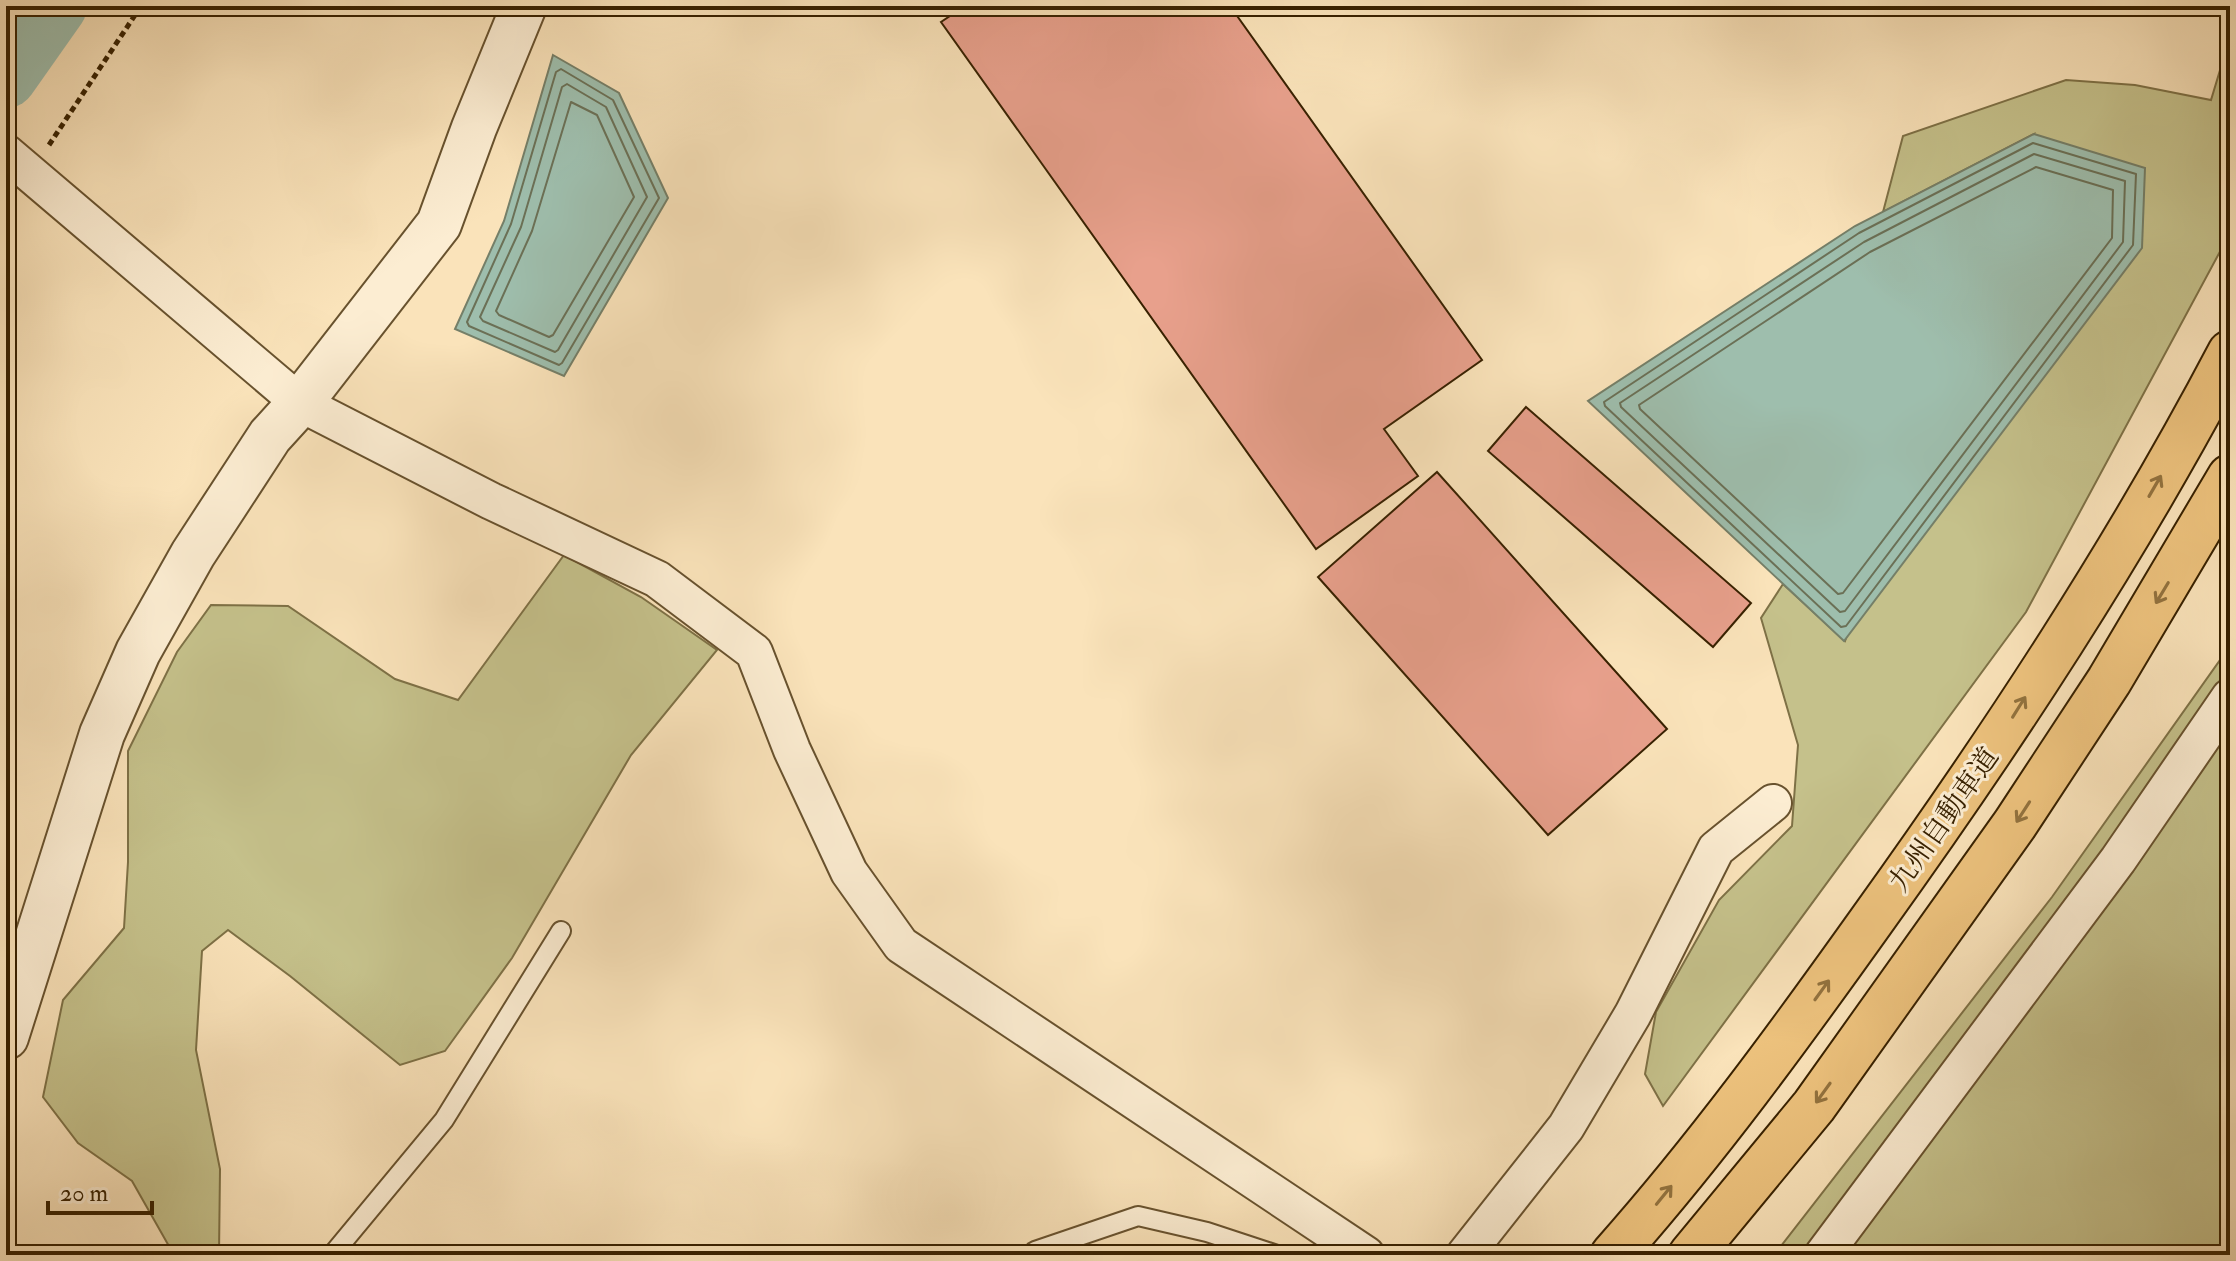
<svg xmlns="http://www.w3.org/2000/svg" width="2236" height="1261" viewBox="0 0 2236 1261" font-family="'IM FELL Double Pica','Noto Serif JP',serif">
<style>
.green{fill:#c5c18b;stroke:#7e7146;stroke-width:2}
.water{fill:#9ebead;stroke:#757f68;stroke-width:2}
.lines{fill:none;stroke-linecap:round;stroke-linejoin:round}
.shore{stroke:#6b7056;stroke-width:2}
.river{stroke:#9ebead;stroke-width:62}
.building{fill:#e8a08c;stroke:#382100;stroke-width:2}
.service-casing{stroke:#68522e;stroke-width:22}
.minor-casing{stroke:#68522e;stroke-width:40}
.tertiary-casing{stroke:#68522e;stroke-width:48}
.motorway-casing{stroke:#382100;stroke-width:48}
.path{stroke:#382100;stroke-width:5;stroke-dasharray:6 4;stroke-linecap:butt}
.service{stroke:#fcedd2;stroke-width:18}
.minor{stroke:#fcedd2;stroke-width:36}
.tertiary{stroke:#fcedd2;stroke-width:44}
.motorway{stroke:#edc27d;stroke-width:44}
.oneway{stroke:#92723e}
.labels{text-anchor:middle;stroke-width:6;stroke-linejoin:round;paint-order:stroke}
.street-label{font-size:28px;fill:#382100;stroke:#fcedd2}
</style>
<rect width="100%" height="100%" fill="#fae3ba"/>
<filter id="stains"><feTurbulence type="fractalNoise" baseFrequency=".0025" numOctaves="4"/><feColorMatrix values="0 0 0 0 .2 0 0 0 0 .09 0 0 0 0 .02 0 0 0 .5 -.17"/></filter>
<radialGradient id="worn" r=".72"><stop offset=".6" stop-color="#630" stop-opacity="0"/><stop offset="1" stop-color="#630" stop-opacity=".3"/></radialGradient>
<g class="green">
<path d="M2230 37V233L2026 612 1663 1106 1645 1074 1656 1012 1719 900 1792 826 1798 745 1761 618 1783 584 1845 641 2034 134 1883 212 1903 136 2066 80 2135 85 2211 100Z"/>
<path d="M564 555 641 597 717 650 631 755 512 958 445 1051 400 1065 290 976 228 930 202 951 196 1050 220 1169 219 1254 174 1255 132 1181 78 1143 43 1097 63 1000 124 928 128 862V751L177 652 211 605 288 606 395 679 458 700Z"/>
<path d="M2230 646V1255H1774L2052 897Z"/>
</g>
<g class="water">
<path d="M553 55 619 93 668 198 564 376 455 329 504 221Z"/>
<path d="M2034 134 2145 168 2142 248 1844 641 1588 401 1855 226Z"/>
</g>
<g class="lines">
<g class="shore">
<path d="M561 69 613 100 659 198 562 363 559 365 469 326 467 322 511 224 556 72Z"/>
<path d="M567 84 606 107 647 197 558 350 555 352 483 321 480 317 521 227 562 87Z"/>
<path d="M571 102 597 115 634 197 553 335 549 337 499 315 496 311 532 231Z"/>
<path d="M2033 143 2136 174 2133 245 1846 626 1841 627 1605 406 1604 402 1859 233Z"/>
<path d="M2034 154 2125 181 2123 242 1845 611 1840 612 1621 407 1620 403 1864 242Z"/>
<path d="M2036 167 2113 190 2112 238 1843 593 1838 594 1640 409 1639 405 1870 252Z"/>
</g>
<path class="river" d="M6 77 56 6"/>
</g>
<g class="building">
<path d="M965 6H1230L1482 360 1384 429 1418 476 1316 549 941 22Z"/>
<path d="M1526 407 1751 603 1713 647 1488 451Z"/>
<path d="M1437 472 1667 729 1548 835 1318 577Z"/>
</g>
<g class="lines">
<g class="service-casing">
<g id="service">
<path d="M332 1255 444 1120 561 931"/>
<path d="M1033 1255 1035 1251 1138 1216 1207 1232 1277 1255"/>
</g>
</g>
<g class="minor-casing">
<g id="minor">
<path d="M6 153 300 403 491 501 657 579 754 652 792 750 849 872 901 945 1366 1255"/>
<path d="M1465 1255 1566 1127 1633 1014 1716 849 1773 803"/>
<path d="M1823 1255 2118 860 2230 697"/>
</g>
</g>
<g class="tertiary-casing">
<path id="tertiary" d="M6 1037 102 734 138 652 193 554 270 436 300 403 439 224 474 128 524 6"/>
</g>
<g class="motorway-casing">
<g id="motorway">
<path d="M1613 1255C1707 1149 1790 1035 1872 920 2002 739 2126 551 2230 353"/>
<path d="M1691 1255 1814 1106 2015 824 2109 681 2230 477"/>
</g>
</g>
<g class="path">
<path d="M6 23 18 6"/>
<path d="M49 145 141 6"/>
</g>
<use href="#service" class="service"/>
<use href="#minor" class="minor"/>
<use href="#tertiary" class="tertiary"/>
<use href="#motorway" class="motorway"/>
</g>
<defs><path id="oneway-shaft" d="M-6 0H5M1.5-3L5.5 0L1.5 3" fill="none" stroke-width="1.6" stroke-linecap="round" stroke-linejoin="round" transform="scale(2)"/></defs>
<g class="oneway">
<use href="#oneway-shaft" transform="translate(2155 486) rotate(-60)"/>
<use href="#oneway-shaft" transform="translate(2162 593) rotate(121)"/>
<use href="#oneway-shaft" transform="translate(2019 707) rotate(-58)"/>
<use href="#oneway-shaft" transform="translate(2023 812) rotate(123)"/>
<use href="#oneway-shaft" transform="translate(1822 990) rotate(-54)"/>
<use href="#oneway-shaft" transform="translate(1823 1093) rotate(126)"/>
<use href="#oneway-shaft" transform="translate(1664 1195) rotate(-51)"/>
</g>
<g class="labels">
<g class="street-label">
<text transform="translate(1943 819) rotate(-55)" y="10">九州自動車道</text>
</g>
</g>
<rect width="2236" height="1261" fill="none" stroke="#fae3ba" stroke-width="32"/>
<rect x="8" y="8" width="2220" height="1245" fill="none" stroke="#382100" stroke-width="4"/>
<rect x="16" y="16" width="2204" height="1229" fill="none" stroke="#382100" stroke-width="2"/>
<path d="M48 1201v12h104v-12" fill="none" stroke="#382100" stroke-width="4"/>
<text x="60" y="1201" font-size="24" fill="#382100" stroke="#fcedd2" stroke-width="6" paint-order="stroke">20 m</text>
<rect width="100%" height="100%" filter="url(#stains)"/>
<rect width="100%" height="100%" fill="url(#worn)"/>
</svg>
